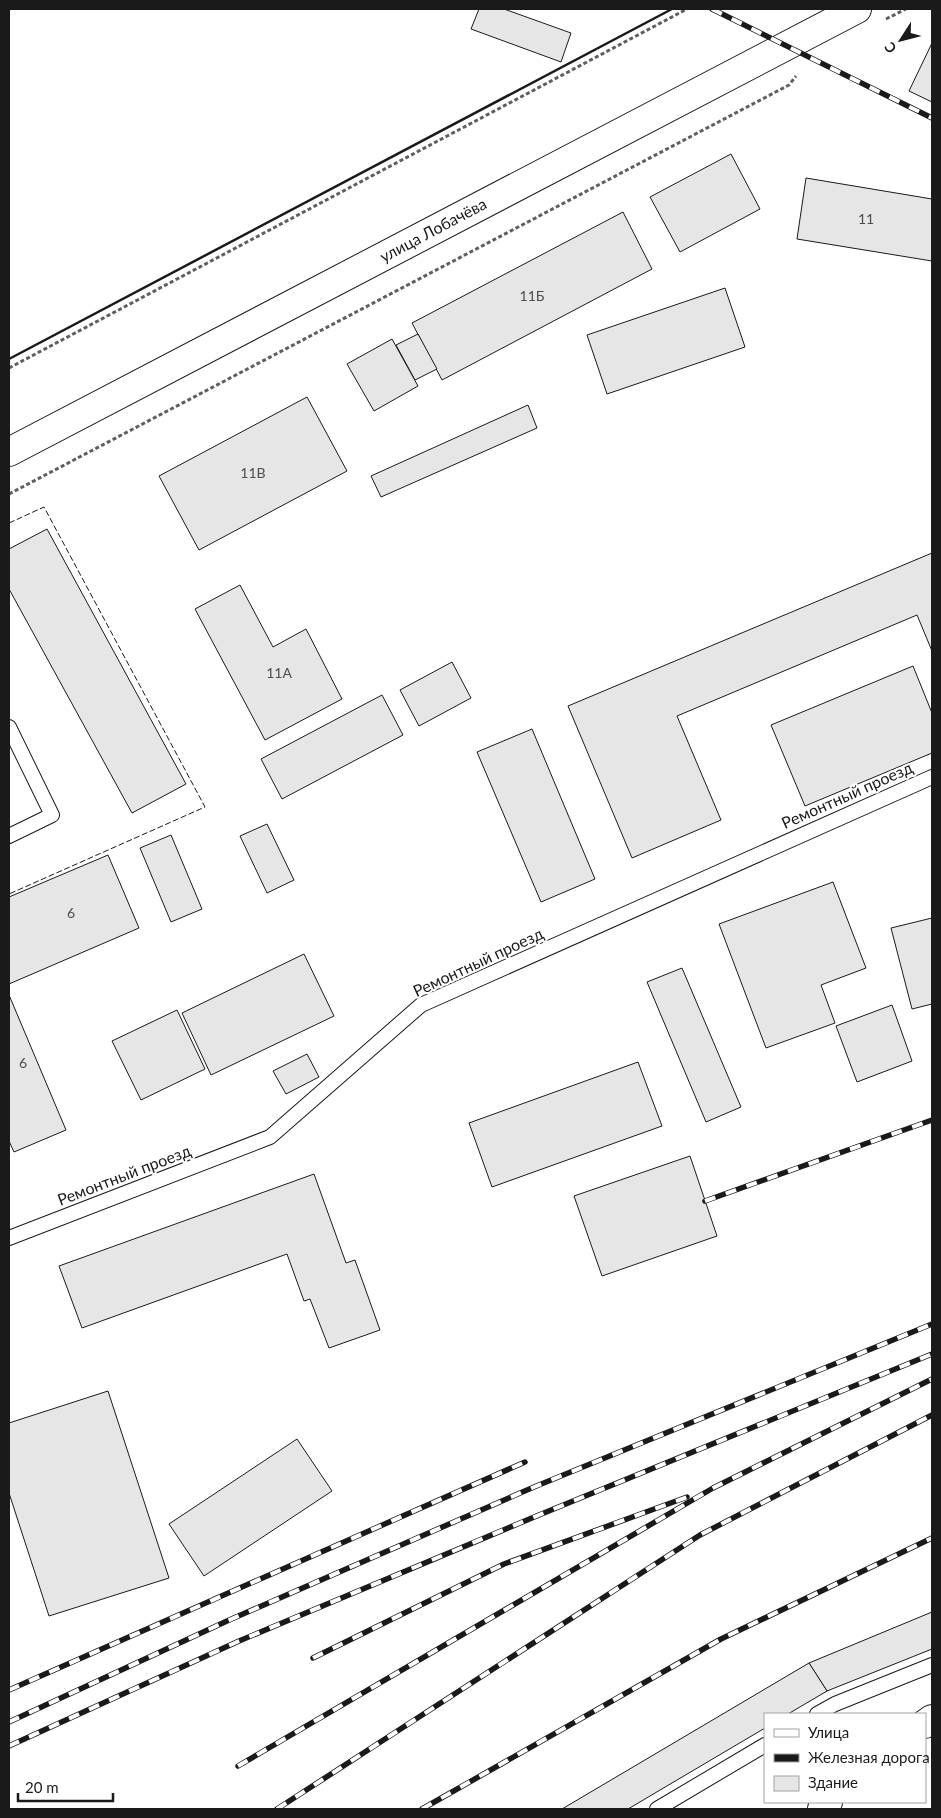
<svg xmlns="http://www.w3.org/2000/svg" width="941" height="1818" viewBox="0 0 941 1818" font-family="Lato,sans-serif">
<style>
.building{fill:#e6e6e6;stroke:#1a1a1a}
.lines{fill:none;stroke-linecap:round;stroke-linejoin:round}
.lane-casing{stroke:#1a1a1a;stroke-width:16}
.street-casing{stroke:#1a1a1a;stroke-width:30}
.secondary-casing{stroke:#1a1a1a;stroke-width:30}
.path{stroke:#5f5f5f;stroke-width:3;stroke-dasharray:4 2.5;stroke-linecap:butt}
.lane{stroke:#fff;stroke-width:14}
.street{stroke:#fff;stroke-width:28}
.secondary{stroke:#fff;stroke-width:28}
.rail-casing{stroke:#1a1a1a;stroke-width:5.5}
.rail{stroke:#fff;stroke-width:4;stroke-dasharray:11;stroke-linecap:butt}
.fence{stroke:#1a1a1a;stroke-width:1;stroke-dasharray:6 2.5;stroke-linecap:butt}
.wall{stroke:#1a1a1a;stroke-width:2.5}
.labels{text-anchor:middle;stroke-width:4;stroke-linejoin:round;paint-order:stroke}
.number-label{font-size:14px;fill:#4d4d4d}
.street-label{font-size:16px;fill:#1a1a1a;stroke:#fff}
</style>
<rect width="100%" height="100%" fill="#fff"/>
<g class="building">
<path d="M479 9H504L571 33 561 62 471 29Z"/>
<path d="M932 43V102L909 91Z"/>
<path d="M731 154 760 209 680 252 650 197Z"/>
<path d="M806 178 932 199V261L797 239Z"/>
<path d="M623 212 652 269 442 380 412 323Z"/>
<path d="M725 288 745 347 607 394 587 335Z"/>
<path d="M418 334 437 369 415 380 396 345Z"/>
<path d="M392 339 418 386 374 411 347 364Z"/>
<path d="M307 397 347 471 199 550 159 476Z"/>
<path d="M528 405 537 428 381 497 371 476Z"/>
<path d="M47 529 186 784 132 813 9 589V549Z"/>
<path d="M932 553V651L917 615 677 716 721 820 632 858 568 706Z"/>
<path d="M240 585 273 647 306 629 342 699 265 740 195 609Z"/>
<path d="M452 662 471 698 419 726 400 690Z"/>
<path d="M913 666 932 713V753L805 806 771 725Z"/>
<path d="M382 695 403 735 282 799 261 759Z"/>
<path d="M532 729 595 879 541 902 477 752Z"/>
<path d="M267 824 294 880 267 893 240 836Z"/>
<path d="M171 835 202 909 171 922 140 848Z"/>
<path d="M108 855 139 928 9 984V897Z"/>
<path d="M833 882 866 968 821 985 835 1023 766 1048 719 924Z"/>
<path d="M932 918V1004L912 1009 891 928Z"/>
<path d="M304 954 334 1016 211 1075 182 1013Z"/>
<path d="M682 968 741 1107 706 1122 647 982Z"/>
<path d="M9 995 66 1130 14 1152 9 1141Z"/>
<path d="M892 1005 912 1061 857 1082 836 1026Z"/>
<path d="M177 1010 205 1069 141 1100 112 1041Z"/>
<path d="M307 1054 319 1077 286 1094 273 1071Z"/>
<path d="M638 1062 662 1126 492 1187 469 1123Z"/>
<path d="M690 1156 717 1236 602 1276 574 1196Z"/>
<path d="M314 1174 346 1263 355 1260 380 1330 329 1348 310 1299 304 1301 287 1254 82 1328 59 1266Z"/>
<path d="M108 1391 169 1578 49 1616 9 1493V1423Z"/>
<path d="M297 1439 332 1491 204 1576 169 1524Z"/>
<path d="M932 1612V1649L827 1691 809 1663Z"/>
<path d="M809 1663 827 1691 788 1714H765V1728L628 1809H562Z"/>
</g>
<g class="lines">
<g class="lane-casing">
<g id="lane">
<path d="M9 727 52 815 9 836"/>
<path d="M9 1238 270 1137 421 1005 932 777"/>
<path d="M817 1714 835 1704 932 1665"/>
<path d="M657 1809 765 1745"/>
</g>
</g>
<g class="street-casing">
<g id="street">
<path d="M925 1724 932 1719"/>
<path d="M822 1809 828 1802"/>
</g>
</g>
<g class="secondary-casing">
<path id="secondary" d="M9 452 857 9"/>
</g>
<g class="path">
<path d="M886 19 906 9"/>
<path d="M9 368 687 9"/>
<path d="M9 494 789 85 796 76"/>
</g>
<use href="#lane" class="lane"/>
<use href="#street" class="street"/>
<use href="#secondary" class="secondary"/>
<g class="rail-casing">
<g id="rail">
<path d="M712 9 932 118"/>
<path d="M705 1201 932 1120"/>
<path d="M313 1658 504 1564 687 1497"/>
<path d="M9 1690 525 1462"/>
<path d="M9 1722 227 1621 534 1487 932 1324"/>
<path d="M9 1746 239 1641 539 1515 932 1354"/>
<path d="M238 1766 713 1488 932 1379"/>
<path d="M277 1809 700 1535 932 1415"/>
<path d="M422 1809 721 1639 932 1538"/>
</g>
</g>
<use href="#rail" class="rail"/>
<path class="fence" d="M9 523 44 507 205 807 9 894"/>
<path class="wall" d="M9 359 672 9"/>
</g>
<g class="labels">
<g class="number-label">
<text x="866" y="224">11</text>
<text x="532" y="301">11Б</text>
<text x="253" y="478">11В</text>
<text x="279" y="678">11А</text>
<text x="71" y="918">6</text>
<text x="23" y="1068">6</text>
</g>
<g class="street-label">
<text transform="translate(433 230) rotate(-28)" y="6">улица Лобачёва</text>
<text transform="translate(847 795) rotate(-24)" y="6">Ремонтный проезд</text>
<text transform="translate(478 962) rotate(-25)" y="6">Ремонтный проезд</text>
<text transform="translate(124 1175) rotate(-21)" y="6">Ремонтный проезд</text>
</g>
</g>
<rect width="941" height="1818" fill="none" stroke="#1a1a1a" stroke-width="20"/>
<rect x="764" y="1713" width="162" height="90" fill="#ffffff" stroke="#a3a3a3"/>
<rect x="774" y="1729" width="25" height="8" fill="#ffffff" stroke="#a3a3a3"/>
<text x="808" y="1738" font-size="15" fill="#1a1a1a">Улица</text>
<rect x="774" y="1754" width="25" height="8" fill="#1a1a1a" stroke="#a3a3a3"/>
<text x="808" y="1763" font-size="15" fill="#1a1a1a">Железная дорога</text>
<rect x="774" y="1776" width="25" height="15" fill="#e6e6e6" stroke="#a3a3a3"/>
<text x="808" y="1788" font-size="15" fill="#1a1a1a">Здание</text>
<g transform="translate(901 40) rotate(234)" stroke="#ffffff" stroke-width="4" paint-order="stroke">
<path d="M0-4L9 19L0 12L-9 19Z" fill="#1a1a1a"/>
<text y="-8" font-size="14" font-weight="bold" text-anchor="middle" fill="#1a1a1a">С</text>
</g>
<path d="M18 1793v8h95v-8" fill="none" stroke="#1a1a1a" stroke-width="2.5"/>
<text x="25" y="1793" font-size="15" fill="#1a1a1a" stroke="#ffffff" stroke-width="4" paint-order="stroke">20 m</text>
</svg>
